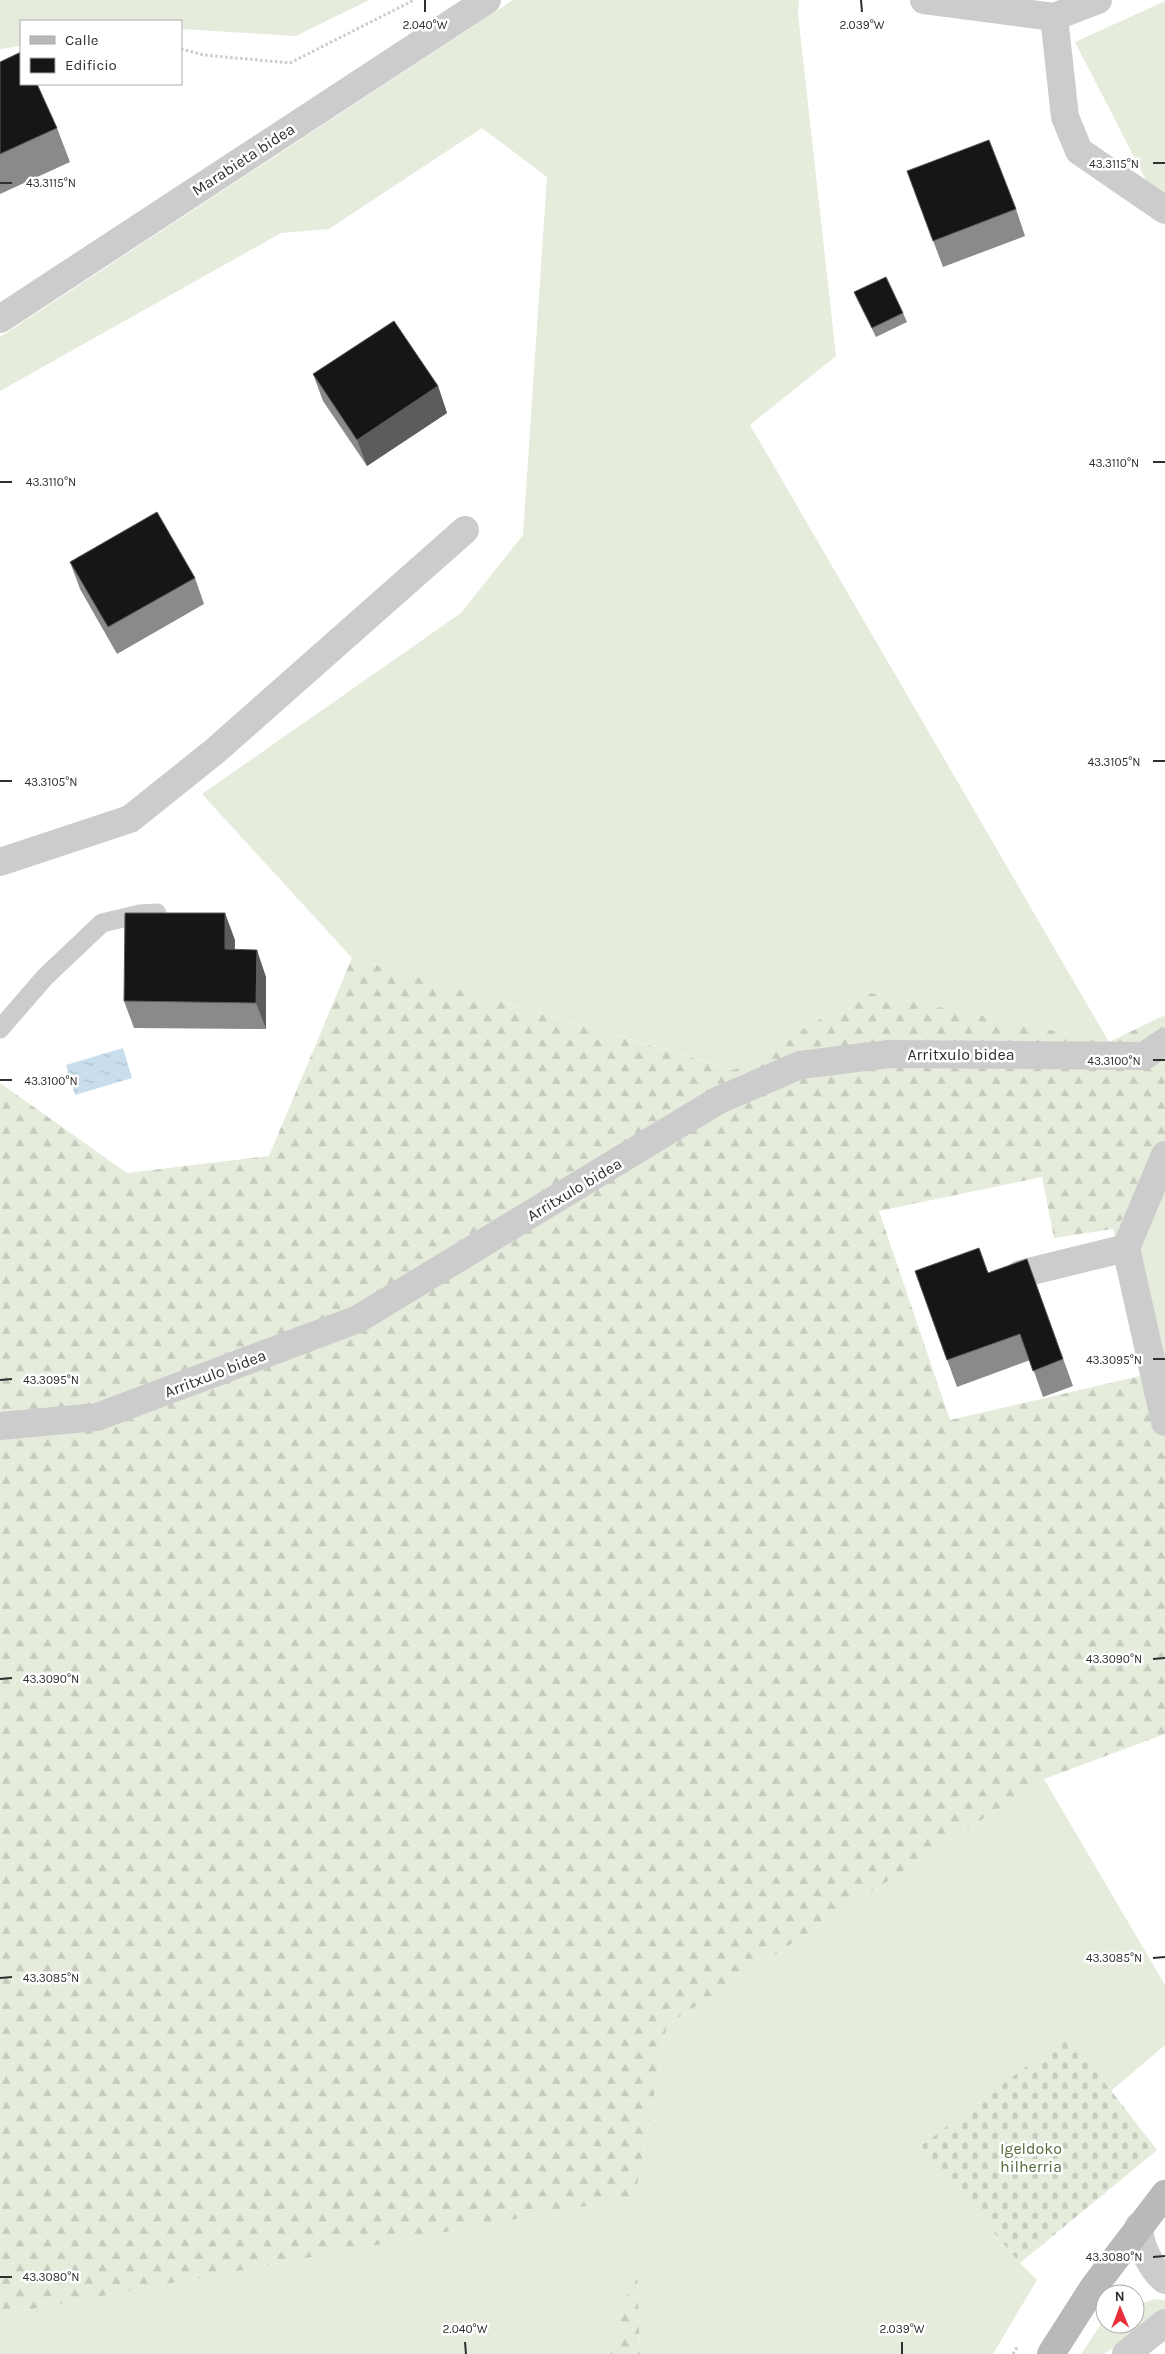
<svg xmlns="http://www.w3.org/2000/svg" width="1165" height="2354" viewBox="0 0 1165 2354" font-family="Karla,sans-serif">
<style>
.grass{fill:#e5ecdc}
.forest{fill:url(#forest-firs)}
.cemetery{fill:url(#cemetery-stones)}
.water{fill:url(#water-ripples)}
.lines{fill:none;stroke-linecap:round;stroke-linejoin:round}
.path{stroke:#ccc;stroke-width:3;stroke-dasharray:2.5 2.5;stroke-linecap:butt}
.lane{stroke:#ccc;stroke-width:19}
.street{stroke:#ccc;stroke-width:28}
.secondary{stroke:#b9b9b9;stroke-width:28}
.wall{fill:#8a8a8a}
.shaded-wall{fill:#5c5c5c}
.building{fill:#161616;stroke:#5c5c5c}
.ticks{fill:none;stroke:#2f2f2f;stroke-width:2}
.labels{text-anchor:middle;stroke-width:5;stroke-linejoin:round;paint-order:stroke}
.street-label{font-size:16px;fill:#2f2f2f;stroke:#fff}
.park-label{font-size:16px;fill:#516b3b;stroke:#fff}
.ticks-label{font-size:12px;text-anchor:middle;fill:#2f2f2f;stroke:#fff;stroke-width:5;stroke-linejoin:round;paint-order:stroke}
</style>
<defs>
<pattern id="forest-firs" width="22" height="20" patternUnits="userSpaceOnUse" patternTransform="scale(1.25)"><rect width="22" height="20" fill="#e5ecdc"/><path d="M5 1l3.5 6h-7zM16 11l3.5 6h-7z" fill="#c5cbbd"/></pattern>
<pattern id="cemetery-stones" width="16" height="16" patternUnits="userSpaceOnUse" patternTransform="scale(1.25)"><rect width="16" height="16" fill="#e5ecdc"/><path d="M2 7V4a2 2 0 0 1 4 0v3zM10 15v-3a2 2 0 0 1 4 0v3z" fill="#c5cbbd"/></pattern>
<pattern id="water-ripples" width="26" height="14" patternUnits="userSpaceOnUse" patternTransform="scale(1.25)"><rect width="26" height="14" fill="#c8deec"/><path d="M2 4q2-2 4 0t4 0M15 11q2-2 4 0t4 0" fill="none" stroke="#acbfcb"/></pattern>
</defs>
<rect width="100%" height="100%" fill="#fff"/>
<g class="grass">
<path d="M0 0H369L296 36 181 29V21H21V46L0 49Z"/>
<path d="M513 0H799L798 14 836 356 750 425 1109 1042 866 992 735 1070 352 958 202 794 461 613 523 535 547 177 482 128 329 229 281 233 0 391V337Z"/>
<path d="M1165 1V195L1147 182 1075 42Z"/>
<path d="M1165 1174V1405L1140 1376 1113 1229Z"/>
<path d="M1044 1779 1165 1985V2045L1111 2091 1068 2035 1020 2263 1037 2280 993 2354H640L637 2265 610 2354H0V2315L635 2197 667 2025Z"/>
<path d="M1156 2299 1165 2300V2311L1104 2354H1081L1105 2318V2324H1135V2305Z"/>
</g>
<g class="forest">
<path d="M352 958 734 1070 866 992 1109 1042 1165 1015V1174L1113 1229 1054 1238 1042 1177 879 1211 950 1420 1140 1376 1165 1405V1734L1044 1779 667 2025 635 2197 0 2315V1083L127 1173 269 1156Z"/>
<path d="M637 2263 640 2354H610Z"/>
</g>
<path class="cemetery" d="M1068 2035 1157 2150 1020 2263 921 2146Z"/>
<path class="water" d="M123 1048 132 1078 75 1095 66 1065Z"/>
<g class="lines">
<g class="path">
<path d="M181 49 204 55 290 63 414 0"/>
<path d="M1013 2354 1018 2346"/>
</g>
<path class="lane" d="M0 1029 45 977 102 923 140 914 157 913"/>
<g class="street">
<path d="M924 0 1054 17 1098 0"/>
<path d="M1054 17 1065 117 1079 151 1165 210"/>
<path d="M0 319 487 0"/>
<path d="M0 862 130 819 215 751 465 530"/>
<path d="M1165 1155 1126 1248 1165 1422"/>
<path d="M1020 1274 1126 1248"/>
<path d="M0 1426 97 1417 358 1319 717 1101 800 1065 889 1054 1144 1056 1165 1042"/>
<path d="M1139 2226C1139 2244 1151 2269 1165 2280"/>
<path d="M1126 2354 1165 2323"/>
</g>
<path class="secondary" d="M1051 2354 1093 2288 1165 2194"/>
</g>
<g class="wall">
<path d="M0 62 57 128 70 162 0 194Z"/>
<path d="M907 171 1016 209 1025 236 943 267Z"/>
<path d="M854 292 903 313 907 322 876 337 858 301Z"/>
<path d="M313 374 438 386 447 413 367 466 323 401Z"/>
<path d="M70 562 195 578 204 604 117 654 80 589Z"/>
<path d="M235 940V949L266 977V1029L134 1028 124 1001Z"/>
<path d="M1027 1259 1073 1386 1043 1397 1030 1360 957 1387 915 1271 988 1273Z"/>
</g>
<g class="shaded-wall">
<path d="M438 386 447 413 367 466 357 440Z"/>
<path d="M225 913 235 940 234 976 225 949Z"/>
<path d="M257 950 266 977V1029L256 1003Z"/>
</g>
<g class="building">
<path d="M21 52V84H37L57 128 0 154V62Z"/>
<path d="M989 140 1016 209 933 241 907 171Z"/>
<path d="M886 277 903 313 872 328 854 292Z"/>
<path d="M394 321 438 386 357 440 313 374Z"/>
<path d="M157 512 195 578 108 627 70 562Z"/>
<path d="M125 913H225V949L257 950 256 1003 124 1001Z"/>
<path d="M979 1248 988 1273 1027 1259 1063 1359 1033 1371 1020 1334 947 1360 915 1271Z"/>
</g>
<path class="ticks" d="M425 0V12M861 0 862 12M1153 163H1165M0 183H12M1153 462H1165M0 482H12M1153 761H1165M0 781H12M1153 1060H1165M0 1080H12M1153 1359H1165M0 1380 12 1379M1153 1659 1165 1658M0 1679 12 1678M1153 1958 1165 1957M0 1978 12 1977M1153 2257 1165 2256M0 2277H12M465 2342 466 2354M902 2342V2354"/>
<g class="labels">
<g class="street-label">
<text transform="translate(243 159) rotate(-33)" y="6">Marabieta bidea</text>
<text x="961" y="1060">Arritxulo bidea</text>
<text transform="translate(574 1189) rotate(-31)" y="6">Arritxulo bidea</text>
<text transform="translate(215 1373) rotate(-21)" y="6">Arritxulo bidea</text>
</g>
<g class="park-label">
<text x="1031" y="2154">Igeldoko<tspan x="1031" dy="18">hilherria</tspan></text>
</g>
</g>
<g class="ticks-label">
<text x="425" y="29">2.040°W</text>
<text x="862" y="29">2.039°W</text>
<text x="1114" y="168">43.3115°N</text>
<text x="51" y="187">43.3115°N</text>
<text x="1114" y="467">43.3110°N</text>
<text x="51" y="486">43.3110°N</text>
<text x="1114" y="766">43.3105°N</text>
<text x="51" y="786">43.3105°N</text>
<text x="1114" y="1065">43.3100°N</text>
<text x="51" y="1085">43.3100°N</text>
<text x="1114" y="1364">43.3095°N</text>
<text x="51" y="1384">43.3095°N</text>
<text x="1114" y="1663">43.3090°N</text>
<text x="51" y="1683">43.3090°N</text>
<text x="1114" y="1962">43.3085°N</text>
<text x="51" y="1982">43.3085°N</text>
<text x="1114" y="2261">43.3080°N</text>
<text x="51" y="2281">43.3080°N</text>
<text x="465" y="2333">2.040°W</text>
<text x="902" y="2333">2.039°W</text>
</g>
<rect x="20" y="20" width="162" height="65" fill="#ffffff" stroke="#acacac"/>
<rect x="30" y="36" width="25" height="8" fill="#b9b9b9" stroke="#acacac"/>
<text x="65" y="45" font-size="15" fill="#2f2f2f">Calle</text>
<rect x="30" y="58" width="25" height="15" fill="#161616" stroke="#acacac"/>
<text x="65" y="70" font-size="15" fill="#2f2f2f">Edificio</text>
<g transform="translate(1120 2309) rotate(359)"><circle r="24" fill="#ffffff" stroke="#acacac"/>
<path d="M0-4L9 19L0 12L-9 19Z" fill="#e72f3a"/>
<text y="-8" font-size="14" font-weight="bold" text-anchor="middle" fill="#2f2f2f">N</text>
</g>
</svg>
